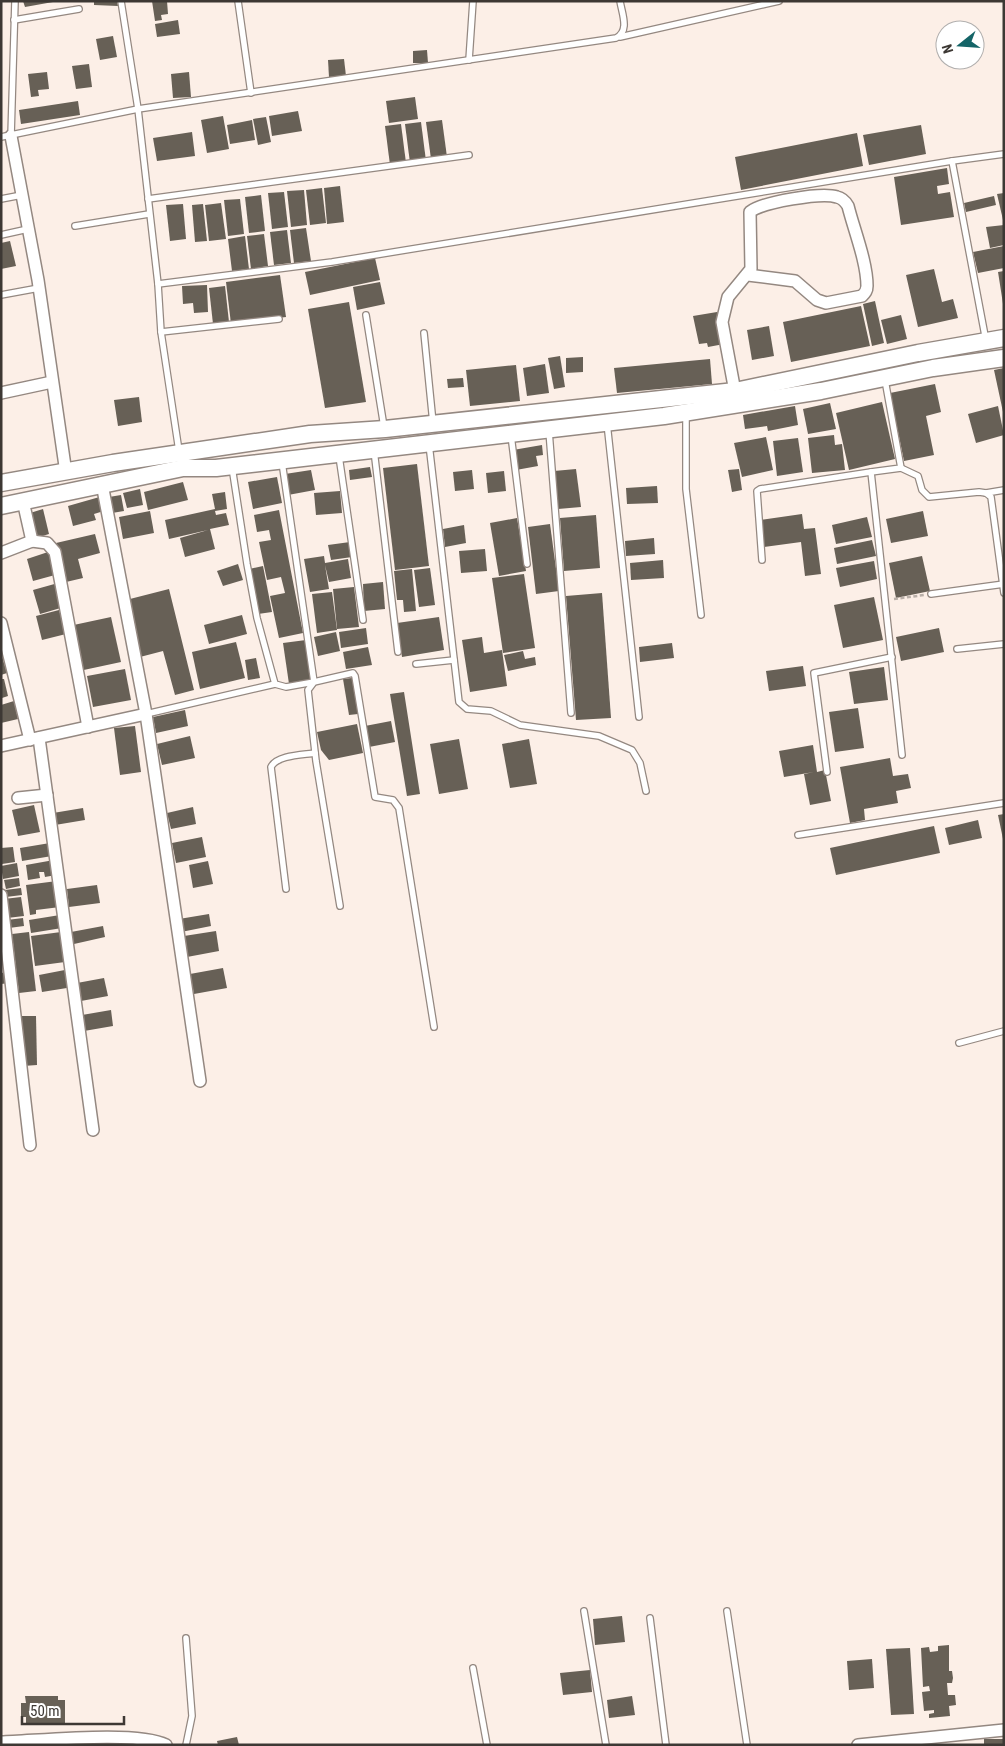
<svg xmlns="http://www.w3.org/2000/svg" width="1005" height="1746" viewBox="0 0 1005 1746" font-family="'Roboto Condensed',sans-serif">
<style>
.building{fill:#676056}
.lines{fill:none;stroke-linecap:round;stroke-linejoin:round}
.lane-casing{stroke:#948881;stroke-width:8}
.street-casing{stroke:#948881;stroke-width:14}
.secondary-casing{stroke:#948881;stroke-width:19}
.path{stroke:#b9afa8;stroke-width:2.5;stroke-dasharray:4 2.5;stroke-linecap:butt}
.lane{stroke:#fff;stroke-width:5.5}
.street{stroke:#fff;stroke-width:11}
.secondary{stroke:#fff;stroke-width:16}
</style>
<rect width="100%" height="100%" fill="#fcefe7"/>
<g class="building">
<path d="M23 1H53V2L25 7Z"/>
<path d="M94 1H117L118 6 94 5Z"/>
<path d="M152 1H167L168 14 161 15 162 20 155 21Z"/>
<path d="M178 20 180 34 157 37 155 24Z"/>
<path d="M113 36 117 57 100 60 96 39Z"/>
<path d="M427 50 428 63H413V51Z"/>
<path d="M344 59 346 76 329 77 328 60Z"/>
<path d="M89 64 92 87 76 89 72 66Z"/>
<path d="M47 72 49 89 38 90 39 96 31 97 28 74Z"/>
<path d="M189 72 191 97 173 98 171 74Z"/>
<path d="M415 97 418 119 389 123 386 101Z"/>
<path d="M78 101 80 115 21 124 19 110Z"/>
<path d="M298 111 302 131 272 136 269 116Z"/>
<path d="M223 116 229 149 207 153 201 120Z"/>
<path d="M266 117 271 142 258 145 253 119Z"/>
<path d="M252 120 255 140 230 144 227 125Z"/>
<path d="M442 120 447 157 431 159 426 122Z"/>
<path d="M421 122 426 161 410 163 405 124Z"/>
<path d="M401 124 406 163 390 165 385 126Z"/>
<path d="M921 125 926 154 869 165 863 135Z"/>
<path d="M192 132 195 156 157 161 153 138Z"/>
<path d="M857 133 863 166 741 190 735 157Z"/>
<path d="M947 168 949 184 937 186 938 194 950 192 954 217 901 225 894 177Z"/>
<path d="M340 186 344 222 327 224 324 188Z"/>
<path d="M322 188 326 223 310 225 306 190Z"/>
<path d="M304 190 307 225 291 227 287 191Z"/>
<path d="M284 192 288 227 272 229 268 193Z"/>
<path d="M1004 193V220H1003L997 194Z"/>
<path d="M261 195 265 231 249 233 245 197Z"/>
<path d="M994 196 996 205 966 212 964 203Z"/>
<path d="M240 199 244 234 228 236 224 200Z"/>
<path d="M221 203 226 239 209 241 205 205Z"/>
<path d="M183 204 186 239 170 241 166 205Z"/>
<path d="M203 204 207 241 195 242 192 205Z"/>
<path d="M1004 225V245L990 248 986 227Z"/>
<path d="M306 228 311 261 294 263 290 230Z"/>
<path d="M287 230 291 263 274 265 270 232Z"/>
<path d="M264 234 268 266 251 269 247 236Z"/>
<path d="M245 236 249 269 232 271 228 239Z"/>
<path d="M10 241 16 266 1 269V243Z"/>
<path d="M1004 246V268L978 273 973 252Z"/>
<path d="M375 258 380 280 310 295 305 272Z"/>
<path d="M934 269 942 302 953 299 958 318 918 327 906 275Z"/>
<path d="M1004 271V304H1003L998 272Z"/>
<path d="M280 275 286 317 231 324 226 282Z"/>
<path d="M380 282 385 304 357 310 353 287Z"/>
<path d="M207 285 208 312 194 313 193 303 183 304 182 286Z"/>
<path d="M225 286 229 322 213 324 209 288Z"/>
<path d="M875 301 884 343 872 346 863 304Z"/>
<path d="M349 302 366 402 325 408 308 309Z"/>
<path d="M861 306 870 346 791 362 783 322Z"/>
<path d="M717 312 724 344 708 347 707 343 699 344 693 316Z"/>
<path d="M901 315 907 339 887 344 881 320Z"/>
<path d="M769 326 774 356 752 360 747 330Z"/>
<path d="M560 356 565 387 554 389 548 358Z"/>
<path d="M583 357V372L566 373V358Z"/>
<path d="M710 359 712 384 617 393 614 368Z"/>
<path d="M545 364 549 393 527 396 523 368Z"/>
<path d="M516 365 520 401 470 406 466 370Z"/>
<path d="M1004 368V412H1003L994 370Z"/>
<path d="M463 378 464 387 448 388 447 379Z"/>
<path d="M935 384 941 412 926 416 934 455 904 461 890 393Z"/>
<path d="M139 397 142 422 118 426 114 400Z"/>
<path d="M882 402 895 459 849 470 836 413Z"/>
<path d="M830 403 836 429 808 434 803 409Z"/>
<path d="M795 406 798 425 768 431 767 426 745 429 743 415Z"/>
<path d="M998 406 1004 435 976 443 968 414Z"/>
<path d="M834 435 835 445 842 444 845 470 812 473 808 438Z"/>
<path d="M766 437 773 470 742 477 734 443Z"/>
<path d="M798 438 803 472 777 476 773 441Z"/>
<path d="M542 445 543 455 536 456 538 466 516 470 513 450Z"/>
<path d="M417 464 429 566 395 570 383 468Z"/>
<path d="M370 467 372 477 350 480 349 470Z"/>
<path d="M576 469 581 507 558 509 554 471Z"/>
<path d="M739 469 742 490 732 492 728 470Z"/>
<path d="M311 470 315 490 288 495 285 474Z"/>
<path d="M472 470 474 489 455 491 453 472Z"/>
<path d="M504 471 506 491 488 493 486 473Z"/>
<path d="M277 477 282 503 253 509 248 482Z"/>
<path d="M183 482 188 500 148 510 144 492Z"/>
<path d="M657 486 658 503 627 504 626 488Z"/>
<path d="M140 489 143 505 127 508 123 493Z"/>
<path d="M340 491 342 513 316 515 314 493Z"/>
<path d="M225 492 227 509 215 511 216 515 226 513 229 525 210 529 215 549 185 557 180 538 208 530 169 539 165 520 215 509 212 494Z"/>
<path d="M121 495 124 511 112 513 109 497Z"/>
<path d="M103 496 107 510 94 514 96 520 73 526 68 506Z"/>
<path d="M43 509 49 534 36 538 30 513Z"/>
<path d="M279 510 303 633 279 638 270 596 285 593 281 577 267 580 259 542 271 540 269 530 257 532 254 515Z"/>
<path d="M150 511 154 533 123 539 119 517Z"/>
<path d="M923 511 928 536 891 543 886 519Z"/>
<path d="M802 514 804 529 815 528 821 574 805 576 801 542 764 547 761 520Z"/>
<path d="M596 515 600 568 564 571 560 518Z"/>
<path d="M867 517 872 537 836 544 832 525Z"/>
<path d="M517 518 526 571 499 576 490 523Z"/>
<path d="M550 524 559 591 536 594 528 527Z"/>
<path d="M464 525 466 543 445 547 443 529Z"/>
<path d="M95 534 100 553 78 559 83 578 66 582 56 543Z"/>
<path d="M654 538 655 554 626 556 625 541Z"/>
<path d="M872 540 876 556 837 564 834 548Z"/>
<path d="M350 542 352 557 331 560 328 545Z"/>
<path d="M485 549 487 571 461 573 459 551Z"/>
<path d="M48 552 55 575 33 581 27 559Z"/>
<path d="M324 556 325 563 348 559 351 578 329 582 325 565 329 589 310 592 304 559Z"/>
<path d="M922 556 930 591 896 598 889 563Z"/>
<path d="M663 560 664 578 631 580 630 563Z"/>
<path d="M874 561 877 579 840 587 836 568Z"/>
<path d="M238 564 243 580 223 586 217 571Z"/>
<path d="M263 566 272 612 258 614 249 569Z"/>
<path d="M430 568 435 605 419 607 414 570Z"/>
<path d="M412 569 416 611 404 612 403 600H397L394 571Z"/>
<path d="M524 574 535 648 503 653 492 578Z"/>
<path d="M383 582 385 609 364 611 363 584Z"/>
<path d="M58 583 64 607 40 614 33 590Z"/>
<path d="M354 587 359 627 337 629 333 589Z"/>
<path d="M169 589 194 690 175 695 163 651 140 657 126 600Z"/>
<path d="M332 592 337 630 317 633 312 594Z"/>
<path d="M602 593 611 718 576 720 566 596Z"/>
<path d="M874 597 883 640 843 648 834 605Z"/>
<path d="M59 610 66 634 42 640 36 616Z"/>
<path d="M242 615 247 634 209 644 204 625Z"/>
<path d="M111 617 121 662 79 671 69 626Z"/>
<path d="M439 617 444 650 402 657 397 623Z"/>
<path d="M366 628 368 644 341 648 339 632Z"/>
<path d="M939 628 944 652 901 661 896 637Z"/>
<path d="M336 632 340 651 318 656 314 637Z"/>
<path d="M482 637 484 653 502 650 507 686 470 692 462 640Z"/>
<path d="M306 640 312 681 289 684 283 643Z"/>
<path d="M236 642 245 678 200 689 192 652Z"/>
<path d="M672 643 674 658 640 662 639 647Z"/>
<path d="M368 647 372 665 346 669 343 652Z"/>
<path d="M523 651 525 659 535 657 536 665 508 671 504 655Z"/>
<path d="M1 653 7 673 1 675Z"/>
<path d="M256 658 260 678 248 680 245 660Z"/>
<path d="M803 666 806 686 769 691 766 671Z"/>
<path d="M884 667 888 700 854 704 849 672Z"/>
<path d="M125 669 131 700 93 707 87 676Z"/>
<path d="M352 678 358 714 349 715 343 679Z"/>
<path d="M1 679H4L8 696 2 698Z"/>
<path d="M404 692 420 794 407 796 390 694Z"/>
<path d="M14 701 18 719 1 723V705Z"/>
<path d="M858 708 864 748 835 752 829 712Z"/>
<path d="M185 710 188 726 156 733 153 717Z"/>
<path d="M391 721 395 742 369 747 365 726Z"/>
<path d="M357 724 363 753 329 760 321 750 317 732Z"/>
<path d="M135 726 141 772 120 775 114 728Z"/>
<path d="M190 736 195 758 162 765 157 744Z"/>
<path d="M459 739 468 789 439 794 430 744Z"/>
<path d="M529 739 537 784 510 788 502 744Z"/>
<path d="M813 745 817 772 825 770 831 801 810 805 804 774 814 772 784 777 779 751Z"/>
<path d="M890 758 893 776 908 774 911 788 896 791 898 803 864 809 865 820 850 823 840 767Z"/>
<path d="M34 805 40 832 18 836 12 810Z"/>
<path d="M193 807 196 824 171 829 167 813Z"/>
<path d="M83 808 85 820 55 825 53 813Z"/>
<path d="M1004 814V839H1003L998 815Z"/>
<path d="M978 820 982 838 949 845 945 828Z"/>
<path d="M934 826 940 853 836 875 830 848Z"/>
<path d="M202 837 206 857 176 863 172 843Z"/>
<path d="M50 843 52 856 22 861 20 848Z"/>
<path d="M13 847 15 862 2 864 1 848Z"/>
<path d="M54 860 56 875 45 877 44 872H39L40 878 28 880 26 865Z"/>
<path d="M208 861 213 884 193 888 189 865Z"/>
<path d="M17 863 19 876 3 879 1 866Z"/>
<path d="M19 878 20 886 6 889 4 880Z"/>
<path d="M57 881 60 907 36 910V914L30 915 26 885Z"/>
<path d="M97 885 100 903 69 907 67 889Z"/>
<path d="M21 888 22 895 6 897 5 890Z"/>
<path d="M21 897 24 916 7 918 4 899Z"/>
<path d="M209 914 211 926 181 932 179 919Z"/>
<path d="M60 915 62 928 31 933 29 920Z"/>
<path d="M23 918 24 926 9 928 7 920Z"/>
<path d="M103 926 105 937 74 944 71 932Z"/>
<path d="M216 931 219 951 187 957 184 936Z"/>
<path d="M29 932 36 991 19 993 12 934Z"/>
<path d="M61 932 65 962 35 966 31 936Z"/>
<path d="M223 968 227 988 194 994 190 974Z"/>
<path d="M70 969 73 987 42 992 39 975Z"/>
<path d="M8 972 10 983 1 984V973Z"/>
<path d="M104 978 108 996 81 1001 77 983Z"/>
<path d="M111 1010 113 1026 84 1031 82 1015Z"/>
<path d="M21 1016H36L37 1065 23 1066Z"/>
<path d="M622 1616 625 1642 595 1645 593 1619Z"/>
<path d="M949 1645V1671H952L953 1678 952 1683H947L948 1695H955L956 1705 949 1706 950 1716 929 1718V1714L934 1713V1710L924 1711 922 1692 930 1691 929 1686 923 1687 921 1648 929 1647 930 1652 938 1651V1646Z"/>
<path d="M910 1648 914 1714 891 1715 886 1649Z"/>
<path d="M872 1659 874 1688 849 1690 847 1661Z"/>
<path d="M590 1670 592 1692 563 1695 560 1673Z"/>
<path d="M25 1696H58V1700H65V1723L26 1724V1717H21V1703H26Z"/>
<path d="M632 1696 635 1715 609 1718 607 1700Z"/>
<path d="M237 1737 239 1745H218L217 1741Z"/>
<rect x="984" y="1739" width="20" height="6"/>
</g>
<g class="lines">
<g class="lane-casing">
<g id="lane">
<path d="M121 1 138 109 158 284 161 332 179 451"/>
<path d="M238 1 251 93"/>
<path d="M14 20 79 9"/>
<path d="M620 37 779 1"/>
<path d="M469 60 473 1"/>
<path d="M11 136 15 1"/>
<path d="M1 137 138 109 616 38C630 31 622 14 620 1"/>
<path d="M952 161 986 341"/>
<path d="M1 199 22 195"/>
<path d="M148 199 469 155"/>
<path d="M75 226 149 214"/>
<path d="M1 235 28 229"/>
<path d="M158 284 332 262 952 161 1004 154"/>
<path d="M1 295 39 288"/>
<path d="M366 315 384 427"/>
<path d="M161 332 279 319"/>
<path d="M424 333 433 423"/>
<path d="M885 380 901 468 871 472 902 755"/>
<path d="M686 413V489L701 615"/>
<path d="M607 423 639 717"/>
<path d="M549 431 571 713"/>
<path d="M511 435 527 564"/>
<path d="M429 444 459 702 467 709 491 711 520 725 599 736 632 750 640 763 646 791"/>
<path d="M374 450 398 652"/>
<path d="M339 456 363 620"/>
<path d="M232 467 247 564 257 618 275 684 286 687 314 682 282 462"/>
<path d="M901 468 918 476 922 490 929 497 979 492 986 493 991 497 1004 593"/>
<path d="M986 493 1004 490"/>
<path d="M762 560 757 491 760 489 871 472"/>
<path d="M931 594 1004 584"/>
<path d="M957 649 1004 644"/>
<path d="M416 664 454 660"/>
<path d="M146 714 275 684"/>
<path d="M827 772 814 673 892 657"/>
<path d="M798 835 1004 803"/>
<path d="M286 889 271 767C277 755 303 755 315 753"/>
<path d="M340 906 316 761 308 690 314 682 353 673 355 676 375 797 393 800 399 808 434 1027"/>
<path d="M959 1043 1004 1031"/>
<path d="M584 1611 606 1745"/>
<path d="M727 1611 747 1745"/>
<path d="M650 1618 666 1745"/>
<path d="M186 1638 192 1716 186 1745"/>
<path d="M473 1668 487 1745"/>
</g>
</g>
<g class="street-casing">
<g id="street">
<path d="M11 136 38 280 66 473"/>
<path d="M1 393 52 382"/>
<path d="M736 397 722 322 728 297 751 269 750 212C762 202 822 192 837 197 842 198 845 201 848 206 854 230 867 262 867 286 867 291 865 293 862 296L826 303 817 300 795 281 748 275"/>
<path d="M102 484 146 714 200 1081"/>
<path d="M32 541 47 543 55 552 88 727"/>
<path d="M1 553 32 541 23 501"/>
<path d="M1 623 30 740"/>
<path d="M39 738 93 1130"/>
<path d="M1 746 146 714"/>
<path d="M18 798 47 795"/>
<path d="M1 895 30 1145"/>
<path d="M1 1742C38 1741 137 1730 166 1745"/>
<path d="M858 1745 1004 1730"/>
</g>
</g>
<g class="secondary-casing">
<g id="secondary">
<path d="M1 483 113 463 310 434 385 429 735 391 918 353 1004 338"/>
<path d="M1 506 183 468H216L664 416 821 391 933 368 1004 358"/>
</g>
</g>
<path class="path" d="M894 599 924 595"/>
<use href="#lane" class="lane"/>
<use href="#street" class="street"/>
<use href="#secondary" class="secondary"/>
</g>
<rect width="1005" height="1746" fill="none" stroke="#3d3834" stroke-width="5"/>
<g transform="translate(960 45) rotate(253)"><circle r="24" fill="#ffffff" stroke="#b1afae"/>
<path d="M0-4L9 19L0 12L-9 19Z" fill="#146467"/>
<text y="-8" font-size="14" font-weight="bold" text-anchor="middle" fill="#3d3834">N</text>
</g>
<path d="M22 1716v8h102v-8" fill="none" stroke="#3d3834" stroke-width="2.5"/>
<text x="30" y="1716" font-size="15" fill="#3d3834" stroke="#ffffff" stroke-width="4" paint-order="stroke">50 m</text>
</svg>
